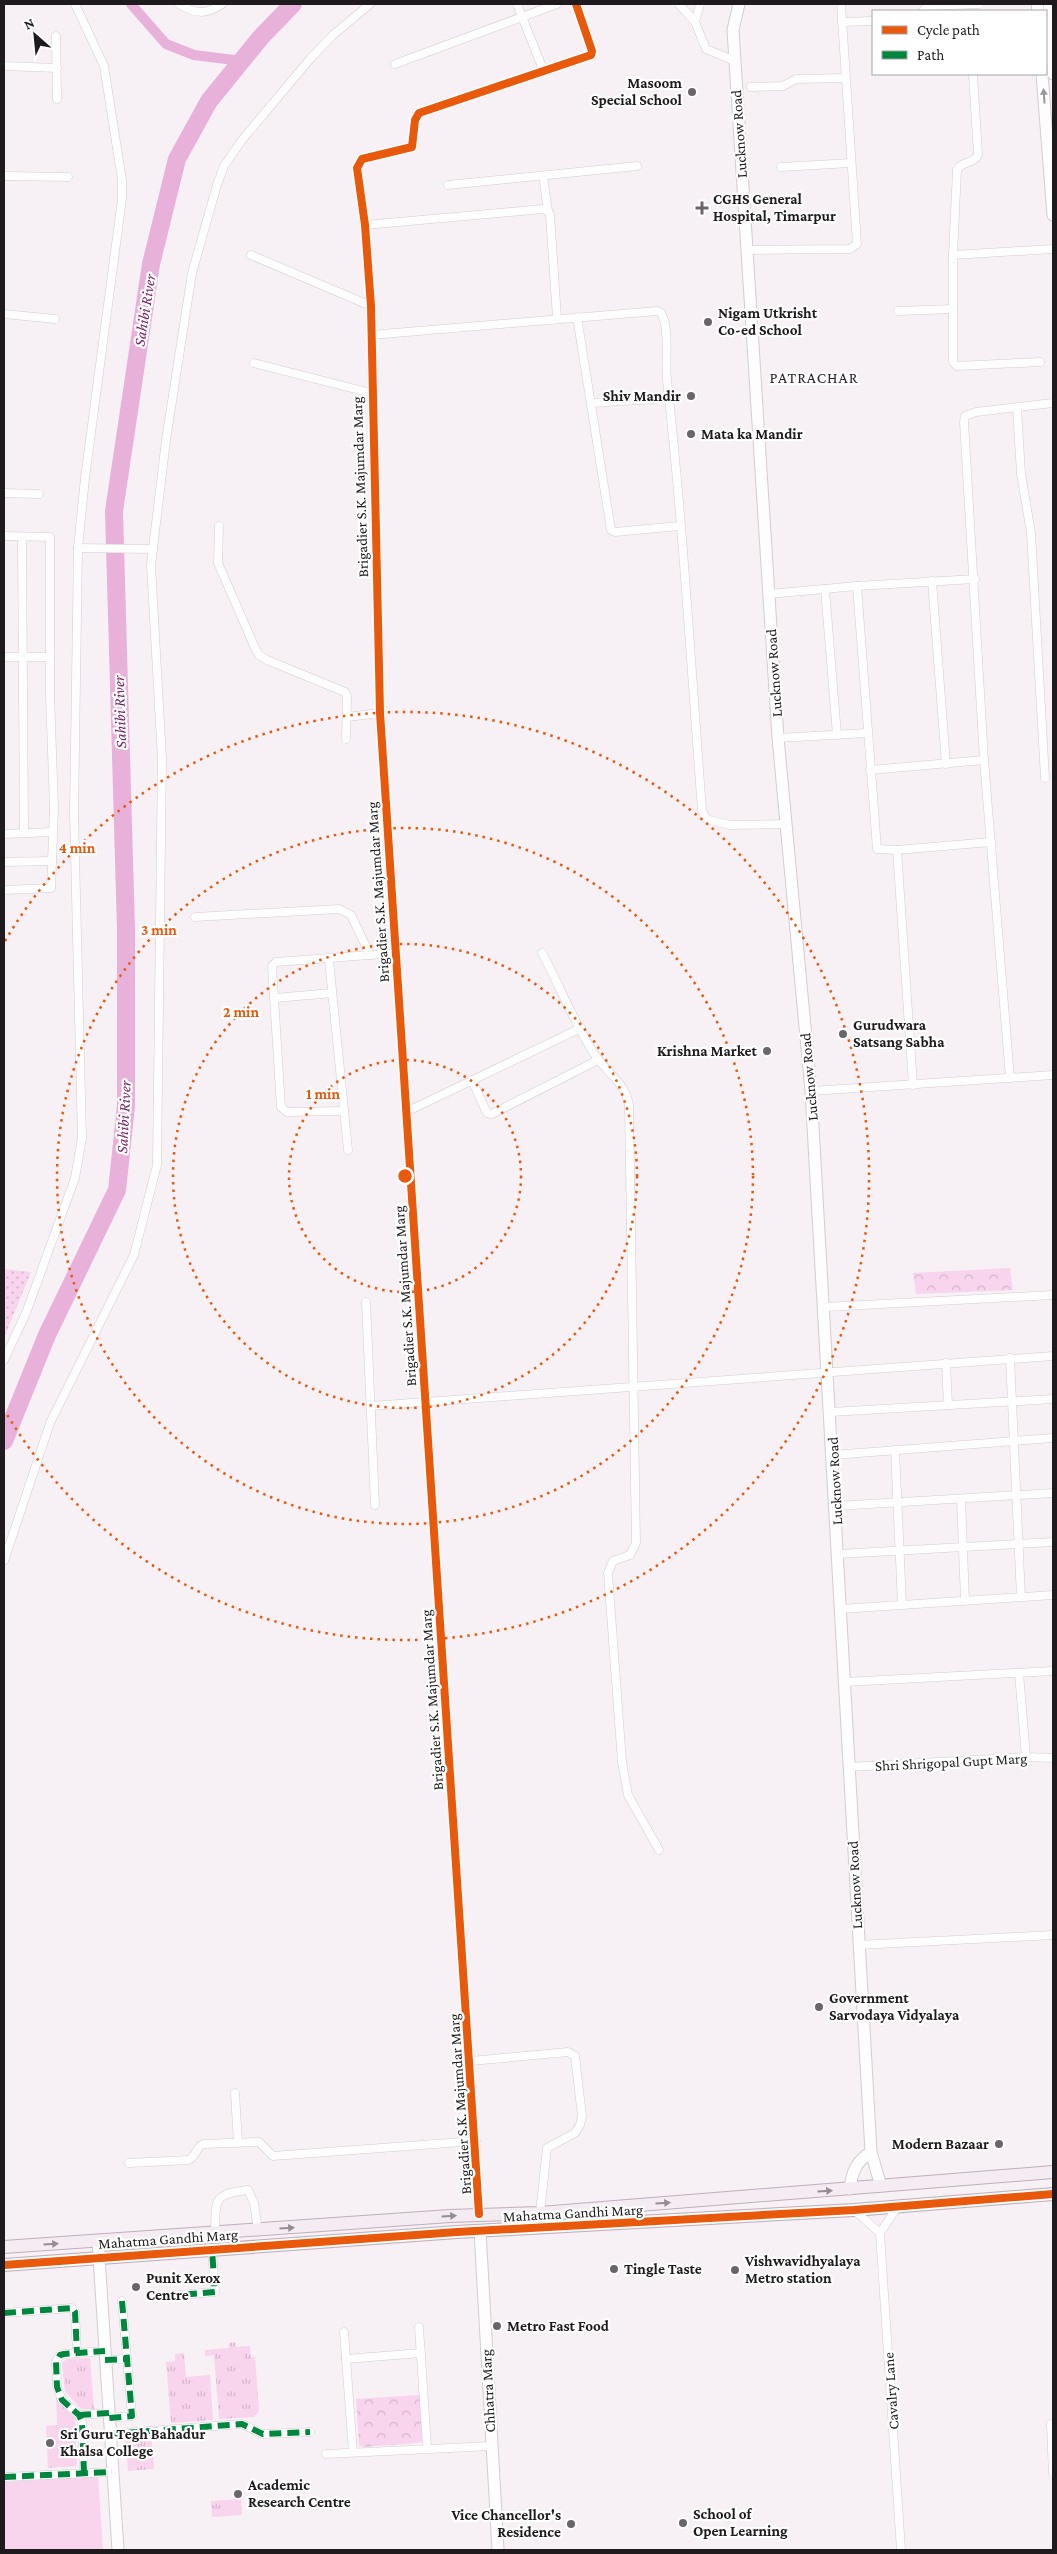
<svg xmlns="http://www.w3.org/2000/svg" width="1057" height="2554" viewBox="0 0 1057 2554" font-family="'Crimson Pro',serif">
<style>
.grass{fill:url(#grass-tufts)}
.forest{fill:url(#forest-crowns)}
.garden{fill:url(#garden-dots)}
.pitch{fill:#f8d4ed}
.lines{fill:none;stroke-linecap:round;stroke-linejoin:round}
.canal{stroke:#e8b1da;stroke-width:10}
.river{stroke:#e8b1da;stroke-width:18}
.street-casing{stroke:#d2cdd1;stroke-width:9}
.secondary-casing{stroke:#d2cdd1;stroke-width:13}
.primary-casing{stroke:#bfafbb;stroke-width:14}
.street{stroke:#fefdfe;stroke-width:8}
.secondary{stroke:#fefdfe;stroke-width:11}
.primary{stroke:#f4ecf2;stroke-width:12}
.quiet{stroke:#00873e;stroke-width:6;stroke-dasharray:12 6;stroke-linecap:butt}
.cycleway-casing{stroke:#fff;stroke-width:11}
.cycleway{stroke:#e8590c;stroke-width:8}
.oneway{fill:#999799}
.oneway2{fill:#948e92}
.ring{fill:none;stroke:#e8590c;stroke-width:2.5;stroke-dasharray:2.5 5}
.poi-dot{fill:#6a6569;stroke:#fff;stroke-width:2}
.labels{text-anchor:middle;stroke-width:4.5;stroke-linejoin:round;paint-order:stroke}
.poi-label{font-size:15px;font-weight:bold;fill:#1e1a1d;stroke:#fff;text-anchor:start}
.street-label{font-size:15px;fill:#1e1a1d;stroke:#fff}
.water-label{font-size:16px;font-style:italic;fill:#792368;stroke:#fff}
.neighbourhood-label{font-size:16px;letter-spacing:1px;fill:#30262d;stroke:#fff}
.centre{fill:#e8590c;stroke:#fff;stroke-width:2.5}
.ring-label{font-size:15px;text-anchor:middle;font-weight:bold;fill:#e8590c;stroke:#fff;stroke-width:4.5;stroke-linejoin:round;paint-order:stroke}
</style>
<defs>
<pattern id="grass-tufts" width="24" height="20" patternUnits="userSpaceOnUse" patternTransform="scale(1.25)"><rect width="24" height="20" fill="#f8d4ed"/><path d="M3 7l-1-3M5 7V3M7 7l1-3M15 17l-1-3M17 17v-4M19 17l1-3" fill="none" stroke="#d4b5cb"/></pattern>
<pattern id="forest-crowns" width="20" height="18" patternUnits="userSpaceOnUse" patternTransform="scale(1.25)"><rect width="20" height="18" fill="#f8d4ed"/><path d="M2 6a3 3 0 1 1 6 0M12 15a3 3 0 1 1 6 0" fill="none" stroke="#d4b5cb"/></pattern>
<pattern id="garden-dots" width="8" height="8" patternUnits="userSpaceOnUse" patternTransform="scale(1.25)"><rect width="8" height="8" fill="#f8d4ed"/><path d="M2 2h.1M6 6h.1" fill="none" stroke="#d4b5cb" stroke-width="1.8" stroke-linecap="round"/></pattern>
</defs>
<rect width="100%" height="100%" fill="#f7f0f5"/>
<g class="grass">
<path d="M235 2342 236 2347 250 2346 251 2357H255L259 2411 254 2417 219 2419 214 2355 205 2356V2350L229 2348V2343Z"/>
<path d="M184 2353 186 2377 210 2375 213 2420 171 2423 166 2362 175 2361V2354Z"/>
<path d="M90 2358 94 2409H81L65 2391 62 2363 67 2359Z"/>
<path d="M56 2394 75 2416 77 2466 48 2468 46 2426 57 2425Z"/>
<path d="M151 2433 154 2469 128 2471 125 2435Z"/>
<path d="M241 2499 242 2515 212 2517 211 2501Z"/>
</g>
<g class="forest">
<path d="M1010 1268 1013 1290 916 1294 913 1273Z"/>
<path d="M420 2395 423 2441 418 2443 363 2447 359 2445 356 2399Z"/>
</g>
<path class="garden" d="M4 1269 31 1272 4 1338Z"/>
<g class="pitch">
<path d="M243 2350 244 2361 224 2362 223 2351Z"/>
<path d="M98 2476 103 2550H4V2482Z"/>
</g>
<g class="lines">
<path class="canal" d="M131 4 166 44 194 55 242 61"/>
<path class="river" d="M4 1441 47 1335 117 1190 126 1106V930L114 511 151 264 177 159 209 101 261 37 293 4"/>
<g class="street-casing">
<g id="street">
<path d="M179 4C195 14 206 15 222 4"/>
<path d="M517 4 544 72"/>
<path d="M679 4 695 22 700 4"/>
<path d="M923 11 927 6 979 4"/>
<path d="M695 22 706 49 735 61"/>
<path d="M842 22 873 21"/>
<path d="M56 36 57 99"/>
<path d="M395 64 557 4"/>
<path d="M4 66 57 68"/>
<path d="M973 74 978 155C974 164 961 161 957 170L953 255V362L957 366 1040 362"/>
<path d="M751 87 783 86 796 79 845 78"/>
<path d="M781 167 851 163"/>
<path d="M4 176 68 177"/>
<path d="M543 176 548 211"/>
<path d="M448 185 637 166"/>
<path d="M365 225 543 209 548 211 550 215 557 318"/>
<path d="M747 250 850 249 857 244 841 4"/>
<path d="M251 255 371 306"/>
<path d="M953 255 1053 249"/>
<path d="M898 311 953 309"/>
<path d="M4 314 55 319"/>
<path d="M577 317 611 530 615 532 679 526"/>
<path d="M371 335 657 311 661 313C670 327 665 362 667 380 683 523 691 667 702 810L706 819 730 825 786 824"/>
<path d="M254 363 371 393"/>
<path d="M592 403 669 398"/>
<path d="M1017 408 1021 474 1031 533 1045 778"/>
<path d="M4 493 39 494"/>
<path d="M219 526 218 563 255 648 259 655 267 660 345 692 347 697 346 739"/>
<path d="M4 536 50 537V695L54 808 51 888 4 890"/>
<path d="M22 542 24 833"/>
<path d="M78 548 153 549"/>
<path d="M932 581 946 764"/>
<path d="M857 586 877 849 897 850 991 842"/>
<path d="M825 589 837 735"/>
<path d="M769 594 857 586 975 579"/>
<path d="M4 657H50"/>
<path d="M347 717 380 713"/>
<path d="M778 738 867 733"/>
<path d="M870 770 984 760"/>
<path d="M4 834 53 832"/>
<path d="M897 850 913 1085"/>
<path d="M4 862 52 861"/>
<path d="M195 917 339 909 351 915 370 955"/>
<path d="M542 953C559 985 574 1022 593 1052 605 1072 625 1081 629 1105L636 1543 630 1555 613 1561 608 1573 622 1762 628 1795 659 1850"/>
<path d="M329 960 348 1150"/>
<path d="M275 998 332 993"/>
<path d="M1010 1078 984 760 964 422 965 416 976 412 1053 403"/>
<path d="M472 1080 487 1113 492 1114 598 1060"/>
<path d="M811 1091 1053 1075"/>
<path d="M344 1111 287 1112 281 1107 272 966 276 962 396 953"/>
<path d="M406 1112 581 1028"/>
<path d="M366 1302 375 1505"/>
<path d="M825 1307 1053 1295"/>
<path d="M1010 1358 1021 1597"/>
<path d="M4 1360 26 1313 75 1178 82 1138 74 813 78 548 85 478 122 199V180L104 66 75 4"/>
<path d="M946 1363 948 1405"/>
<path d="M371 1406 1053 1356"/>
<path d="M831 1412 1053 1399"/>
<path d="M895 1450 902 1604"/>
<path d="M833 1455 1053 1438"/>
<path d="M961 1499 965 1600"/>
<path d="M836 1506 1053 1493"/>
<path d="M838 1554 1053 1542"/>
<path d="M4 1561 50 1423 134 1255 157 1165 162 759 151 565 166 440 192 273 217 185 224 166 242 140 310 59 333 35 370 4"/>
<path d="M841 1609 1053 1595"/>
<path d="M1019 1673 1026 1757"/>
<path d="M845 1682 1053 1671"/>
<path d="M849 1767 1026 1757 1053 1758"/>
<path d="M858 1945 1053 1935"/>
<path d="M471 2061 568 2052 575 2056 582 2116 580 2125 575 2133 547 2148 540 2213"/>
<path d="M235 2093 238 2143"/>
<path d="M129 2163 188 2160C197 2157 195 2148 203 2144L259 2142 273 2156 476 2141"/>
<path d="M854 2210 880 2233 898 2206"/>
<path d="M479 2214 380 713 371 306 365 225 357 168 362 159 412 147 415 120 419 113 591 55 592 51 576 4"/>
<path d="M215 2233C216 2200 212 2194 248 2190L254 2203 258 2230"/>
<path d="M880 2233 901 2550"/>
<path d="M167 2296 215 2292 212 2250"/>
<path d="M122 2301 127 2359"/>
<path d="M4 2313 72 2308 75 2312 77 2353"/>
<path d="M419 2327 427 2447"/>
<path d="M344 2332 353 2452"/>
<path d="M346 2359 421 2353"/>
<path d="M105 2360 127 2359 132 2416 109 2418"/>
<path d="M79 2415 109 2413"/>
<path d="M1051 2424 1053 2473"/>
<path d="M110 2434 242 2424 263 2434 310 2432"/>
<path d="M326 2454 491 2446"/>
<path d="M84 2473 82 2422 79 2415 62 2400 57 2387 56 2362 60 2355 64 2354 105 2351"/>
<path d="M4 2477 112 2472"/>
</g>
</g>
<g class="secondary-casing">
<g id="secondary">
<path d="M739 4 733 30 778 738 811 1091 871 2152 881 2186"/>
<path d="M1037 4 1038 11"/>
<path d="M1049 4 1053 74"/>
<path d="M1042 74 1053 215"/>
<path d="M850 2189C852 2171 856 2162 871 2152"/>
<path d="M480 2231 498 2550"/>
<path d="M98 2241 118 2550"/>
</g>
</g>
<g class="primary-casing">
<g id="primary">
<path d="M4 2247 450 2216 540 2213 1053 2172"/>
<path d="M4 2265 457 2232 854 2210 1053 2194"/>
</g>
</g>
<use href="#street" class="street"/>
<use href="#secondary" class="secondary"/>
<use href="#primary" class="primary"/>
<g class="quiet">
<path d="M167 2296 215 2292 212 2250"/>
<path d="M122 2301 127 2359"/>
<path d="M4 2313 72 2308 75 2312 77 2353"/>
<path d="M105 2360 127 2359 132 2416 109 2418"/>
<path d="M79 2415 109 2413"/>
<path d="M110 2434 242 2424 263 2434 310 2432"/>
<path d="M84 2473 82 2422 79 2415 62 2400 57 2387 56 2362 60 2355 64 2354 105 2351"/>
<path d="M4 2477 112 2472"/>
</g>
<g class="cycleway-casing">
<g id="cycleway">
<path d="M479 2214 380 713 371 306 365 225 357 168 362 159 412 147 415 120 419 113 591 55 592 51 576 4"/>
<path d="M4 2265 457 2232 854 2210 1053 2194"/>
</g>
</g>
<use href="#cycleway" class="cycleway"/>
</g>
<defs><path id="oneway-solid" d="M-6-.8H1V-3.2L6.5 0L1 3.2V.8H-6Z" transform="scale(1.25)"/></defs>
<use class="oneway" href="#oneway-solid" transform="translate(1044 96) rotate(-94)"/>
<g class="oneway2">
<use href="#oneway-solid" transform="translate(825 2191) rotate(-4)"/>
<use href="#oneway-solid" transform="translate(663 2203) rotate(-4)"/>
<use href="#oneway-solid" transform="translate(449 2216) rotate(-4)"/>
<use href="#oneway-solid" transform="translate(287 2228) rotate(-4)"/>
<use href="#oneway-solid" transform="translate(51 2244) rotate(-4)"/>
</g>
<g class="ring">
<circle cx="405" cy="1176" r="116"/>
<circle cx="405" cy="1176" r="232"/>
<circle cx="405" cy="1176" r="348"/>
<path d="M5 941A464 464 0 1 1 5 1411"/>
</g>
<g class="poi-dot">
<circle cx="692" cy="92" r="5"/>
<path d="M699.5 200.5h5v5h5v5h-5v5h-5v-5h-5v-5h5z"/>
<circle cx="708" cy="322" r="5"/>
<circle cx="691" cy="396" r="5"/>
<circle cx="691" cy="434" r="5"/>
<circle cx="843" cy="1034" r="5"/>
<circle cx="767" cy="1051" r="5"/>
<circle cx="819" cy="2007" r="5"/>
<circle cx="999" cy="2144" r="5"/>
<circle cx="614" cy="2269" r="5"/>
<circle cx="735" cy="2270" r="5"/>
<circle cx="136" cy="2287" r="5"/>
<circle cx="497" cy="2326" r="5"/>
<circle cx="50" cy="2443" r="5"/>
<circle cx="238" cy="2494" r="5"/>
<circle cx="683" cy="2523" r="5"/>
<circle cx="571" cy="2524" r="5"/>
</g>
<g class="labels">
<g class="poi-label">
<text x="682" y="88" text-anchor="end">Masoom<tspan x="682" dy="17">Special School</tspan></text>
<text x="713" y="204">CGHS General<tspan x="713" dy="17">Hospital, Timarpur</tspan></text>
<text x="718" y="318">Nigam Utkrisht<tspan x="718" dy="17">Co-ed School</tspan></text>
<text x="681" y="401" text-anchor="end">Shiv Mandir</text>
<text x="701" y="439">Mata ka Mandir</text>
<text x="853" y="1030">Gurudwara<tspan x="853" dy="17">Satsang Sabha</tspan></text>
<text x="757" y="1056" text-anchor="end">Krishna Market</text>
<text x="829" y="2003">Government<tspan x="829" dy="17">Sarvodaya Vidyalaya</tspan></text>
<text x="989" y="2149" text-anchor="end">Modern Bazaar</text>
<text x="745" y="2266">Vishwavidhyalaya<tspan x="745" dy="17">Metro station</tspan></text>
<text x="624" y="2274">Tingle Taste</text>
<text x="146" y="2283">Punit Xerox<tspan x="146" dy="17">Centre</tspan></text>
<text x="507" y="2331">Metro Fast Food</text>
<text x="60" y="2439">Sri Guru Tegh Bahadur<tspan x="60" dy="17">Khalsa College</tspan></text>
<text x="248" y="2490">Academic<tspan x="248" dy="17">Research Centre</tspan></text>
<text x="693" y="2519">School of<tspan x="693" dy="17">Open Learning</tspan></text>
<text x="561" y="2520" text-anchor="end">Vice Chancellor's<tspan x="561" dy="17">Residence</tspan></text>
</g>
<g class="street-label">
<text transform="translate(739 134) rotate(-94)" y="5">Lucknow Road</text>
<text transform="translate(360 487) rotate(-92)" y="5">Brigadier S.K. Majumdar Marg</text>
<text transform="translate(774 673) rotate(-94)" y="5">Lucknow Road</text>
<text transform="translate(378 892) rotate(-94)" y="5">Brigadier S.K. Majumdar Marg</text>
<text transform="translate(809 1077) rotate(-95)" y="5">Lucknow Road</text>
<text transform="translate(405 1296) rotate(-94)" y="5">Brigadier S.K. Majumdar Marg</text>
<text transform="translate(835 1481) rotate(-93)" y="5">Lucknow Road</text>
<text transform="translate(432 1700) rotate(-94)" y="5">Brigadier S.K. Majumdar Marg</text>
<text transform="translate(951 1762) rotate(-3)" y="5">Shri Shrigopal Gupt Marg</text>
<text transform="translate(855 1885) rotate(-93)" y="5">Lucknow Road</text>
<text transform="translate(460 2104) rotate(-94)" y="5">Brigadier S.K. Majumdar Marg</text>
<text transform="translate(573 2213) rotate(-3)" y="5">Mahatma Gandhi Marg</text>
<text transform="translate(168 2239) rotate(-4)" y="5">Mahatma Gandhi Marg</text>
<text transform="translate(488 2391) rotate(-93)" y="5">Chhatra Marg</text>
<text transform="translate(891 2391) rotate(-94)" y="5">Cavalry Lane</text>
</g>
<g class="water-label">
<text transform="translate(144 310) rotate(-81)" y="6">Sahibi River</text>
<text transform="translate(119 712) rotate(-92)" y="6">Sahibi River</text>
<text transform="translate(123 1117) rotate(-87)" y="6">Sahibi River</text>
</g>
<g class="neighbourhood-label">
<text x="814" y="383">PATRACHAR</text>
</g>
</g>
<circle cx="405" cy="1176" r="8" class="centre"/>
<g class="ring-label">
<text x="77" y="853">4 min</text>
<text x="159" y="935">3 min</text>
<text x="241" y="1017">2 min</text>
<text x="323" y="1099">1 min</text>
</g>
<rect width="1057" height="2554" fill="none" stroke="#1e1a1d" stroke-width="10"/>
<rect x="872" y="10" width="175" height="65" fill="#ffffff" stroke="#a5a3a5"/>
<rect x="882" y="26" width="25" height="8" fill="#e8590c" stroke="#a5a3a5"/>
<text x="917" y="35" font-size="15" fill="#1e1a1d">Cycle path</text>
<rect x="882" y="51" width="25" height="8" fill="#00873e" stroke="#a5a3a5"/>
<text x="917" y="60" font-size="15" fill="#1e1a1d">Path</text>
<g transform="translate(35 35) rotate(333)" stroke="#ffffff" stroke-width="4" paint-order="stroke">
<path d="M0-4L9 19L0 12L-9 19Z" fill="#1e1a1d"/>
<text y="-8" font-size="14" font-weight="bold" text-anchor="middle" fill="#1e1a1d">N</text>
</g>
</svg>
